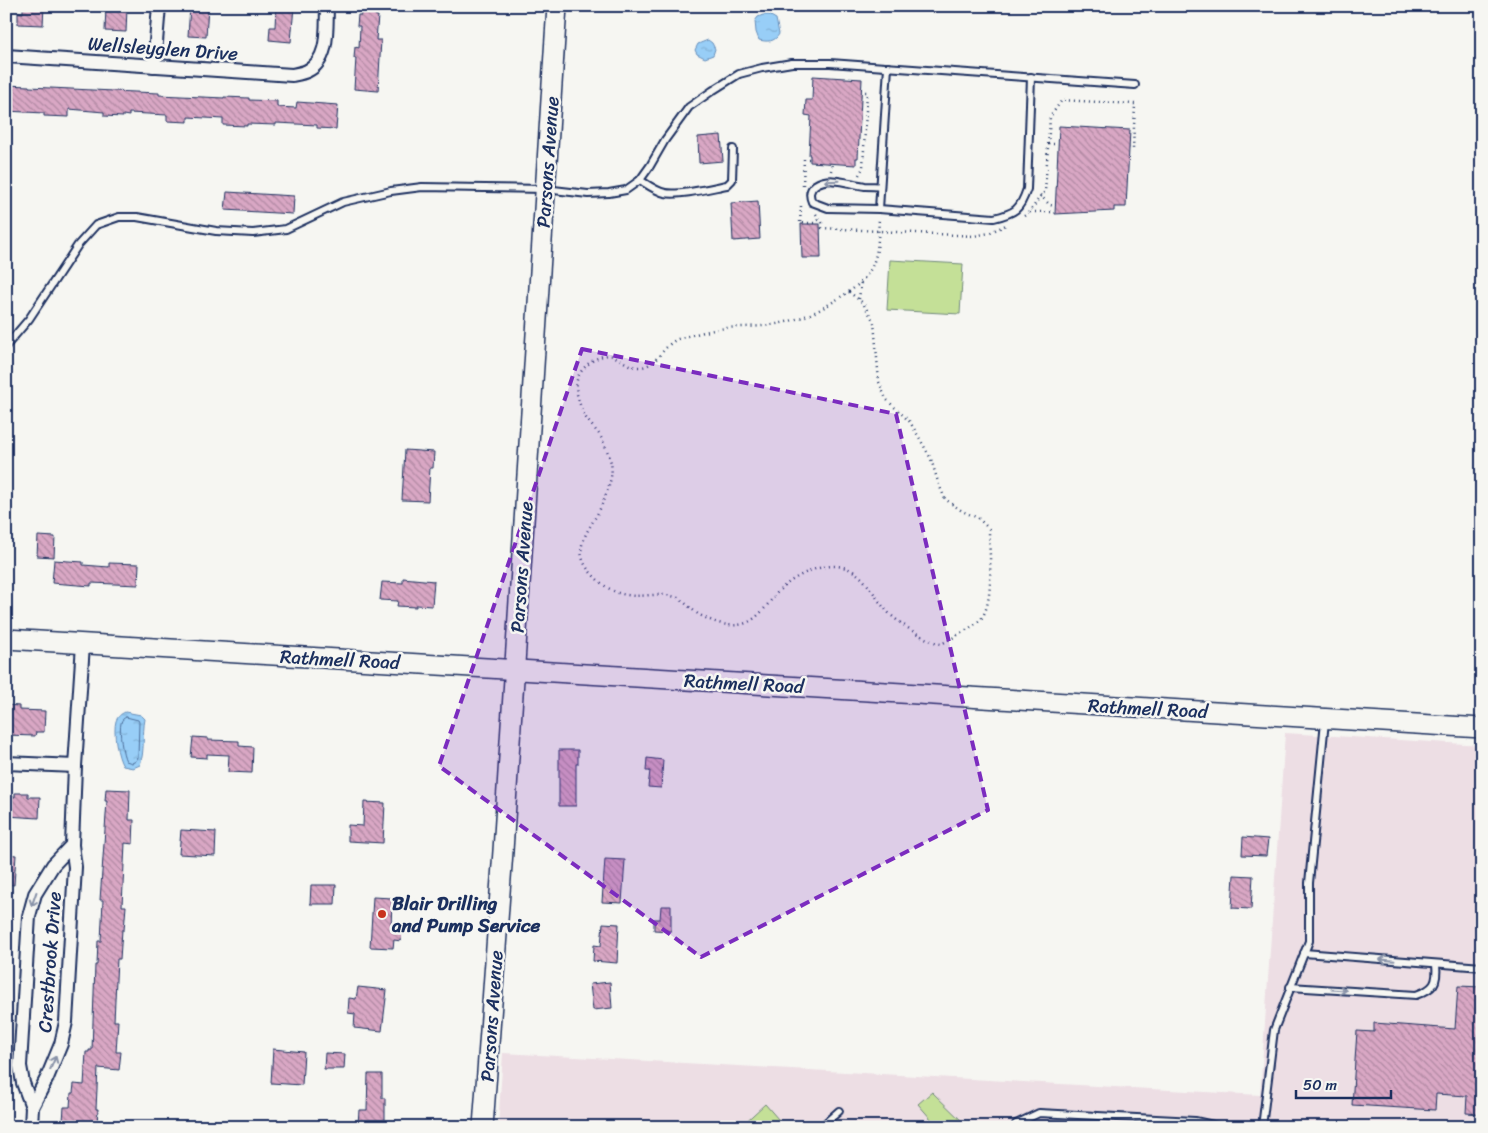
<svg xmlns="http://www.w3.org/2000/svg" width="1488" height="1133" viewBox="0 0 1488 1133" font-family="Sriracha,sans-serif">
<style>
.built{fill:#eddee4}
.park{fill:#c4e097;stroke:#70887a}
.water{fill:url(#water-ripples);stroke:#668eba}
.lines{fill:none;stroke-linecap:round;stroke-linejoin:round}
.shore{stroke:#4d6f9b;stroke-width:1}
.building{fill:url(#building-back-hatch);stroke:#1b2f5e}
.lane-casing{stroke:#1b2f5e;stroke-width:10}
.street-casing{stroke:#1b2f5e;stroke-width:16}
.secondary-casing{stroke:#1b2f5e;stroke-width:22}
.path{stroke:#1b2f5e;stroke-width:2.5;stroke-dasharray:1 4;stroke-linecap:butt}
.lane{stroke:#f6f6f2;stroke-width:6}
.street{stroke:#f6f6f2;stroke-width:12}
.secondary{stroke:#f6f6f2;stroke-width:19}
.oneway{stroke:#8892a8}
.marked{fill:#7b2cbf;fill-opacity:0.2;stroke:#7b2cbf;stroke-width:4;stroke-dasharray:10 6;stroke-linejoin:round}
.poi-dot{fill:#c8321e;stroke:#f6f6f2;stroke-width:2}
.labels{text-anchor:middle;stroke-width:5;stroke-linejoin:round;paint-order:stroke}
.street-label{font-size:19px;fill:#1b2f5e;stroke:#f6f6f2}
.poi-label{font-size:19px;font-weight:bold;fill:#1b2f5e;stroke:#f6f6f2;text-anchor:start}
</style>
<defs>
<pattern id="water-ripples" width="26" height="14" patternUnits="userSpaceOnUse" patternTransform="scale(1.25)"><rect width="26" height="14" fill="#98cef7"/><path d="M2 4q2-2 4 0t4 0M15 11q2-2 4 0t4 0" fill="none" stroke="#82b1d6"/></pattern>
<pattern id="building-back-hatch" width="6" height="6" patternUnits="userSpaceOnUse" patternTransform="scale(1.25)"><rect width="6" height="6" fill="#d9a7c4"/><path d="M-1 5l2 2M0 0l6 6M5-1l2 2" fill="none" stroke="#af88a2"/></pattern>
</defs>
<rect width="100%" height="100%" fill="#f6f6f2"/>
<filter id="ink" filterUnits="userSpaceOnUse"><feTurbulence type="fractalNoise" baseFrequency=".02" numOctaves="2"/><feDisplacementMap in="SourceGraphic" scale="10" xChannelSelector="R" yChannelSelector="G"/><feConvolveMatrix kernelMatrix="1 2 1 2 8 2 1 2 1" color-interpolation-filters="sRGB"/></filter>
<g filter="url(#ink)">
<path class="built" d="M1285 733 1482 745V1127H498L503 1053 1260 1095Z"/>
<g class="park">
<path d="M890 260 963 264 960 314 887 310Z"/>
<path d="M932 1092 968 1127H938L918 1104Z"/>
<path d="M765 1104 785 1127H740Z"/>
</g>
<g class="water">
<path d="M763 15H769L776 19 779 34C775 42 767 42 759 40L756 32 755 21 758 17Z"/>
<path d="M708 40 712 43 715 49 713 55 705 58 697 54 695 50 698 44Z"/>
<path d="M125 712 141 715 145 719C142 734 145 751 140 765L133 768 123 766C117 757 113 731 116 721 118 716 121 714 125 712Z"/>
</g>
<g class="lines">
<path class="shore" d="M126 717 138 720 139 722 138 757 136 761 132 763 126 761C122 754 119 731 121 723 122 719 123 719 126 717Z"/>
</g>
<g class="building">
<path d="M23 6H44L43 25 18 24V12L23 13Z"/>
<path d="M190 6H208L206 37 188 36Z"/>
<path d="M276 6H294L291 42 269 40 270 27H275Z"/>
<path d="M362 6H376L375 15 378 16 376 40H381L378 91 354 89 356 58H354L355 47 359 48 360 26H357L358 15H361Z"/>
<path d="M106 7 127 8 126 32 105 31Z"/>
<path d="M813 76 862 79 858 158H856V165L810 162V155H809L811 116 805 115 806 100H812Z"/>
<path d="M6 85 29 86V87L135 92 159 93V95L224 98V97L249 98V100L277 101V107L296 108 297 102 338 105 336 129 317 128V125L276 123V125L247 124V126L223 125V119L188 117V122L167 121V115L129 113V116L123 115V117L104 116V112L69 109V117L44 116V113L6 111Z"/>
<path d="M1059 126 1130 130 1126 207H1114V211L1055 214Z"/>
<path d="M721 135 723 161 699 163 698 137Z"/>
<path d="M227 192 294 196 293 214 225 210Z"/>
<path d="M758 201 760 239 733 241 731 203Z"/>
<path d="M801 224H820L821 258H802Z"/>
<path d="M405 450 434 452 433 468H430L428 501 402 500Z"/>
<path d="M38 536 55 537 54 557 37 556Z"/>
<path d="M54 560 83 562V565L109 567V563L139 564 138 585 91 583V586L52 583Z"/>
<path d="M403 578 434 581 432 606 416 605V607L397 606 398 601 380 600 382 582 403 583Z"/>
<path d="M6 705 19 706V710L45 711 44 732H36L35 736 6 735Z"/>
<path d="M193 737 208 738V740L239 741V746L253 747 252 773 228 772 229 755 207 754V758L191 757Z"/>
<path d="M559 750H578V764H576V806H559Z"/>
<path d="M647 758 663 760 661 788 648 787 650 771H646Z"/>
<path d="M106 789 130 790 129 820H134L133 844 125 843 122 906H126L124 930H122L120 959H117L114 1021H118L116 1052H121L119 1070 98 1068 96 1109H98L97 1125 65 1124V1121H63L64 1107H70L71 1093H73L74 1084 84 1085 86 1052H89V1050H92L95 965H97L98 941H101L103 900H100L107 801H105Z"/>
<path d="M15 793H28V797H40L39 818 6 816V796L15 797Z"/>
<path d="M364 802 385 803 383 843 348 841V825L363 826Z"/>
<path d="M181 830 216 832 215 856 179 854Z"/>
<path d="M1243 837 1268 839 1266 856 1242 855Z"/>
<path d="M6 854 16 855 14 885 6 884Z"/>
<path d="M605 859 625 860 622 903 602 902Z"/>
<path d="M1234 875 1253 876 1251 909 1232 908Z"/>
<path d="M311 885H336L335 904H310Z"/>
<path d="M373 897 392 898 391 929H402L401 941 394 940 393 948 370 947Z"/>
<path d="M661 906H671V931L654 930V919H660Z"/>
<path d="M603 923 619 924 617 963 593 961 594 945 601 946Z"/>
<path d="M610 982 612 1008 593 1010 590 984Z"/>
<path d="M1458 986 1482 987V1114L1466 1113 1467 1096 1436 1094 1435 1110 1352 1105 1357 1031 1374 1032V1023L1455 1029Z"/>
<path d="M358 987 387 990 382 1031 354 1028 355 1014 348 1013 349 998 356 999Z"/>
<path d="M273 1049 304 1052 302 1085 271 1083Z"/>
<path d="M325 1053 345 1054 344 1069H324Z"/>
<path d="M368 1074H382V1098H385V1125L358 1124 359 1110H367Z"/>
</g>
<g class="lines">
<g class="lane-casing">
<g id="lane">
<path d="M640 180C648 185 656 191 665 193 680 196 711 188 727 185L732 180 733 149"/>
<path d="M880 187C875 186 870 186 865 186 849 184 830 175 815 185 809 190 809 195 812 202L828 208 879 209 994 218C1015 213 1020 210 1027 189L1031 77"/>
<path d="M879 209 888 67"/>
<path d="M6 346 29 319 78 245 96 225 119 217H137L216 231 253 233 286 229 343 202 391 191 422 187 545 189 588 194 609 193 626 190 640 180 650 166 665 140 689 107 712 91 739 74 762 68 792 63H830L1135 85"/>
<path d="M1304 953 1482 967"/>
<path d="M1290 987 1416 995C1434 989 1438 983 1436 964"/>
<path d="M1016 1124 1039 1113 1195 1121 1222 1127"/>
<path d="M821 1127 839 1111"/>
<path d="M1262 1127 1274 1030 1309 941V883L1325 721"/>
</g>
</g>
<g class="street-casing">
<g id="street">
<path d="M6 56 292 75C297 74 303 73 307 71 330 60 326 28 327 6"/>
<path d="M154 66 159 6"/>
<path d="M6 763 75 766"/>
<path d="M32 1107 23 1083 20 1066 29 916 35 894 53 865 72 845"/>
<path d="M31 1127 32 1107 47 1078 61 1044 66 1022 75 867 72 845 75 766 83 644"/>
</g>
</g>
<g class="secondary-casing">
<g id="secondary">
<path d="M6 639 1482 728"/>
<path d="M483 1127 503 851 557 6"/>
</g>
</g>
<g class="path">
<path d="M1048 144H1058"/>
<path d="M831 171 832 164"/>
<path d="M859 175 863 168 867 92H862"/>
<path d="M803 185 804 159H810"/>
<path d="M1040 195 1050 205 1055 206"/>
<path d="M801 206 800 223H814L819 219"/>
<path d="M1030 212H1055"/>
<path d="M816 214 822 223V228L974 236 989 233 1008 224"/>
<path d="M1024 216C1034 210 1036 199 1045 192L1050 117 1062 100 1135 104 1133 149 1129 148"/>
<path d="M849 292 863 303 874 322 879 382 886 399 910 422 920 439 931 459 938 482 945 499 962 511 978 518 989 529C989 551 995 601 981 619 975 626 951 639 941 644 926 641 896 622 886 610 873 595 864 572 843 567 820 562 791 577 775 595 767 605 759 618 746 623 730 629 712 622 698 614 691 609 685 602 678 598 661 591 644 598 627 595 613 593 602 585 593 575 570 551 586 535 599 511 602 505 604 499 607 492 610 483 613 473 611 463 609 454 604 442 599 434 595 429 590 424 586 418 580 407 572 387 579 375 584 365 601 352 613 356 623 360 629 368 641 367 658 366 664 342 681 338 695 334 711 330 726 328 738 327 750 327 762 326 774 325 789 322 802 317 816 313 830 304 842 296 855 289 868 277 873 264 879 249 878 233 879 218"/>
<path d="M859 299 861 282"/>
</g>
<use href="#lane" class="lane"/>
<use href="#street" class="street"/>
<use href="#secondary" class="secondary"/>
</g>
<defs><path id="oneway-shaft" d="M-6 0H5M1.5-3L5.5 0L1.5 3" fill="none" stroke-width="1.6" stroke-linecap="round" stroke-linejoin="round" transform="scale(1.25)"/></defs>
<g class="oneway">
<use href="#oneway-shaft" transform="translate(832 181) rotate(178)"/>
<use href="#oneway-shaft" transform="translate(34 899) rotate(109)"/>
<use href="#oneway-shaft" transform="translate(1387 960) rotate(-175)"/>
<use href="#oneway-shaft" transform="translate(1339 990) rotate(4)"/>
<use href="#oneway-shaft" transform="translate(53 1063) rotate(-67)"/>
</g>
</g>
<path class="marked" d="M582 349 896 414 988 810 701 957 439 766Z"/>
<circle class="poi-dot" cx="382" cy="914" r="5"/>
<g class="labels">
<g class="street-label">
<text transform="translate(163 48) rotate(4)" y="7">Wellsleyglen Drive</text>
<text transform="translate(547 162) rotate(-86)" y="7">Parsons Avenue</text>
<text transform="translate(521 567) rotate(-86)" y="7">Parsons Avenue</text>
<text transform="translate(340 659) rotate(3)" y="7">Rathmell Road</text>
<text transform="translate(744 683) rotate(3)" y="7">Rathmell Road</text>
<text transform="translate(1148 708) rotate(3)" y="7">Rathmell Road</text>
<text transform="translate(49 962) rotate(-86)" y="7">Crestbrook Drive</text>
<text transform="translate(491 1016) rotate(-86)" y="7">Parsons Avenue</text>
</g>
<g class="poi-label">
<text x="392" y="910">Blair Drilling<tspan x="392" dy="22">and Pump Service</tspan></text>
</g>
</g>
<rect width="1488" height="1133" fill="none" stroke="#f6f6f2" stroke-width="25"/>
<rect x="12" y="12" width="1463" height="1108" fill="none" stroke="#1b2f5e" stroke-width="2" filter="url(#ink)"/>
<path d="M1296 1090v8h95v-8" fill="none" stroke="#1b2f5e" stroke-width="2.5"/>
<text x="1303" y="1090" font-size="15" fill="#1b2f5e" stroke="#f6f6f2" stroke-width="4" paint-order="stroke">50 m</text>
</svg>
